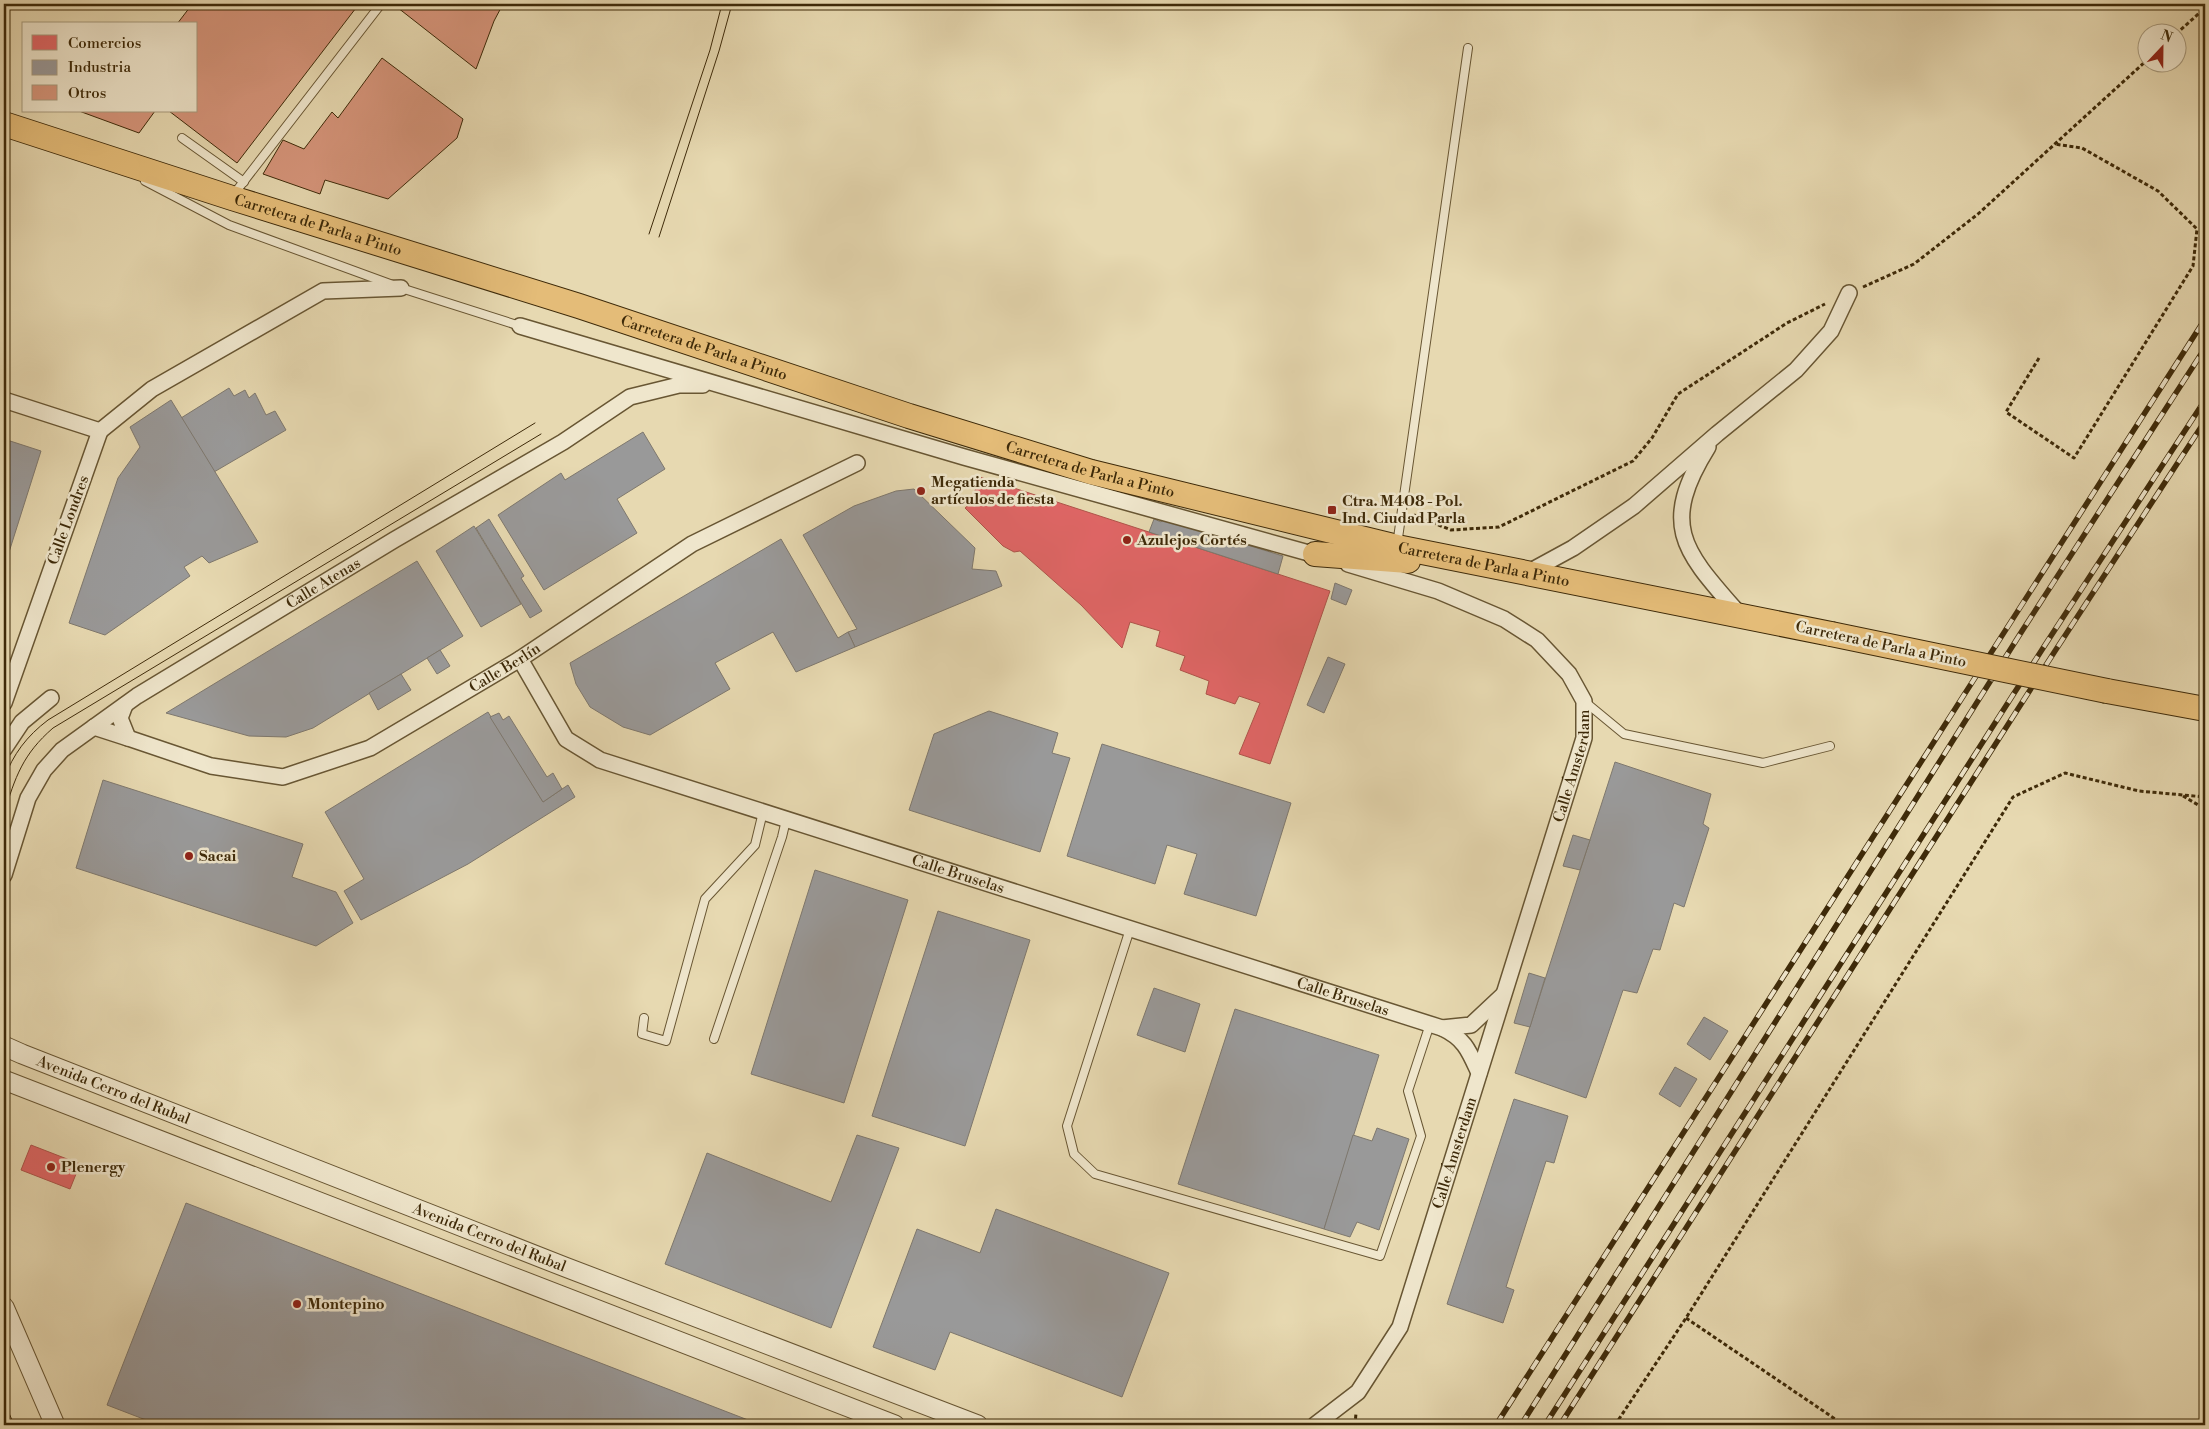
<svg xmlns="http://www.w3.org/2000/svg" width="2209" height="1429" viewBox="0 0 2209 1429" font-family="'Libre Bodoni',serif">
<style>
.shops{fill:#e06666;stroke:#af544a}
.industry{fill:#999;stroke:#7e786e}
.building{fill:#d6957b;stroke:#3e2a09}
.lines{fill:none;stroke-linecap:round;stroke-linejoin:round}
.service-casing{stroke:#685633;stroke-width:10}
.minor-casing{stroke:#685633;stroke-width:18}
.tertiary-casing{stroke:#685633;stroke-width:21}
.primary-casing{stroke:#3e2a09;stroke-width:26}
.path{stroke:#3e2a09;stroke-width:3;stroke-dasharray:4 2.5;stroke-linecap:butt}
.service{stroke:#efe6cc;stroke-width:8}
.minor{stroke:#efe6cc;stroke-width:15}
.tertiary{stroke:#efe6cc;stroke-width:19}
.primary{stroke:#e4bc78;stroke-width:24}
.tram{stroke:#3e2a09;stroke-width:1}
.rail-casing{stroke:#3e2a09;stroke-width:5.5}
.rail{stroke:#efe6cc;stroke-width:4;stroke-dasharray:11;stroke-linecap:butt}
.primary-bridge-casing{stroke:#3e2a09;stroke-width:26;stroke-linecap:butt}
.primary-bridge{stroke:#e4bc78;stroke-width:24}
.poi-dot{fill:#8f2418;stroke:#efe6cc;stroke-width:2}
.labels{text-anchor:middle;stroke-width:5;stroke-linejoin:round;paint-order:stroke}
.street-label{font-size:15px;fill:#3e2a09;stroke:#efe6cc}
.poi-label{font-size:15px;font-weight:bold;fill:#3e2a09;stroke:#efe6cc;text-anchor:start}
</style>
<rect width="100%" height="100%" fill="#e7d9b1"/>
<filter id="stains"><feTurbulence type="fractalNoise" baseFrequency=".004" numOctaves="4"/><feColorMatrix values="0 0 0 0 .2 0 0 0 0 .09 0 0 0 0 .02 0 0 0 .5 -.17"/></filter>
<radialGradient id="worn" r=".72"><stop offset=".6" stop-color="#630" stop-opacity="0"/><stop offset="1" stop-color="#630" stop-opacity=".3"/></radialGradient>
<g class="shops">
<path d="M980 477 1330 591 1270 764 1239 754 1260 703 1239 696 1235 704 1206 694 1209 681 1180 670 1185 656 1156 646 1160 631 1130 622 1122 648 1081 605 1020 551 1014 552 1003 546 965 508 970 504Z"/>
<path d="M31 1145 80 1164 70 1189 21 1170Z"/>
</g>
<g class="industry">
<path d="M229 388 234 396 245 390 249 398 255 393 266 415 275 411 286 430 214 472 181 418Z"/>
<path d="M171 400 258 542 209 563 202 556 184 567 190 576 105 635 69 623 118 478 140 447 130 427Z"/>
<path d="M643 432 665 469 617 499 637 533 544 590 498 515 561 473 565 480Z"/>
<path d="M4 439 41 451 4 568Z"/>
<path d="M914 489 975 548 972 569 996 571 1002 586 855 647 848 632 857 629 803 535 854 506 896 491Z"/>
<path d="M489 519 524 576 521 578 542 611 530 618 476 528Z"/>
<path d="M1154 519 1161 522 1163 519 1283 556 1278 574 1149 532Z"/>
<path d="M474 526 521 604 481 627 436 551Z"/>
<path d="M781 539 838 638 848 632 855 647 796 672 773 632 715 663 730 689 650 735 623 727 590 707 576 684 570 663Z"/>
<path d="M417 561 463 636 313 728 286 737 249 736 166 713Z"/>
<path d="M1335 583 1352 590 1346 605 1331 599Z"/>
<path d="M440 650 450 666 437 674 427 658Z"/>
<path d="M1328 657 1345 664 1324 713 1307 705Z"/>
<path d="M401 674 411 690 378 710 369 693Z"/>
<path d="M989 711 1058 733 1052 753 1070 758 1040 852 909 810 934 734Z"/>
<path d="M488 712 543 802 568 785 575 797 468 864 361 920 344 891 364 879 325 812Z"/>
<path d="M499 713 503 720 509 716 547 777 553 773 562 789 543 802 490 717Z"/>
<path d="M1102 744 1291 803 1256 916 1184 894 1197 854 1167 845 1155 884 1067 856Z"/>
<path d="M1615 762 1711 794 1703 824 1709 828 1684 907 1674 903 1660 950 1653 949 1637 993 1623 990 1586 1098 1515 1073Z"/>
<path d="M103 780 303 844 292 877 336 892 353 923 316 946 76 868Z"/>
<path d="M1573 835 1590 840 1580 870 1563 866Z"/>
<path d="M815 870 908 900 844 1103 751 1074Z"/>
<path d="M938 911 1030 940 965 1146 872 1116Z"/>
<path d="M1529 973 1545 978 1530 1027 1514 1023Z"/>
<path d="M1154 988 1200 1004 1185 1052 1137 1035Z"/>
<path d="M1235 1009 1379 1055 1324 1229 1178 1184Z"/>
<path d="M1704 1017 1728 1031 1710 1060 1687 1044Z"/>
<path d="M1675 1067 1697 1079 1680 1107 1659 1094Z"/>
<path d="M1514 1099 1568 1116 1554 1163 1546 1161 1506 1287 1514 1290 1503 1323 1447 1304Z"/>
<path d="M1377 1128 1409 1139 1379 1230 1357 1222 1350 1237 1324 1229 1353 1135 1372 1141Z"/>
<path d="M857 1135 899 1148 831 1328 665 1264 707 1153 831 1202Z"/>
<path d="M186 1203 761 1425H159L107 1405Z"/>
<path d="M996 1209 1169 1273 1122 1397 950 1332 935 1370 873 1347 917 1229 980 1253Z"/>
</g>
<g class="building">
<path d="M197 4H359L237 163 169 111H196V24H177L190 7Z"/>
<path d="M393 4H503L494 21 476 69Z"/>
<path d="M382 58 463 119 457 138 388 199 325 180 320 194 263 174 283 140 304 149 332 112 338 118Z"/>
<path d="M79 111H155L139 133Z"/>
</g>
<g class="lines">
<g class="service-casing">
<g id="service">
<path d="M182 138 244 182"/>
<path d="M145 181 229 225 401 288 520 326"/>
<path d="M234 194 381 4"/>
<path d="M1397 545 1468 48"/>
<path d="M1584 701 1624 734 1763 763 1830 746"/>
<path d="M1130 929 1067 1126 1074 1154 1095 1174 1380 1256 1421 1136 1408 1091 1430 1024"/>
<path d="M644 1018 642 1034 666 1041 705 899 755 845 763 812"/>
<path d="M714 1039 782 837 786 820"/>
</g>
</g>
<g class="minor-casing">
<g id="minor">
<path d="M520 326 964 457 1323 557"/>
<path d="M4 400 100 431 4 703"/>
<path d="M100 431 152 389 323 291 401 288"/>
<path d="M1708 447C1658 527 1685 552 1740 615"/>
<path d="M1529 572 1573 548 1634 506 1717 434 1796 370 1831 331 1849 293"/>
<path id="s1" d="M520 659 566 739 600 760 1442 1028"/>
<path d="M94 727 128 738 120 718 125 705"/>
<path id="s2" d="M128 738 211 766 283 777 370 748 520 659 692 544 857 463"/>
<path d="M4 749 22 722 51 698"/>
<path id="s3" d="M4 875 28 798 44 770 62 750 137 696 394 540 563 442 630 397 679 385H703"/>
<path d="M1479 1073C1469 1051 1465 1039 1442 1028L1471 1025 1503 995"/>
<path id="s4" d="M1315 1425 1358 1392 1400 1327 1584 738V701L1569 674 1537 640 1504 619 1438 591 1348 564"/>
</g>
</g>
<g class="tertiary-casing">
<g id="tertiary">
<path id="s5" d="M4 1046 22 1054 565 1267 978 1425"/>
<path d="M4 1080 895 1425"/>
<path d="M4 1307 55 1425"/>
</g>
</g>
<g class="primary-casing">
<g id="primary">
<path id="s6" d="M4 124 232 198 579 306 909 416 1091 472 1397 547 1831 634"/>
<path d="M1315 554 1408 561"/>
<path d="M2107 691 2205 709"/>
</g>
</g>
<g class="path">
<path d="M2176 34 2205 8"/>
<path d="M1863 287 1914 264 1978 214 2146 61"/>
<path d="M2039 358 2006 412 2074 458 2193 266 2197 229 2158 191 2082 148 2054 144"/>
<path d="M1414 515 1451 530 1499 527 1633 461 1652 438 1678 394 1787 323 1825 304"/>
<path d="M2183 796 2205 809"/>
<path d="M1686 1318 1844 1425"/>
<path d="M4 1415 8 1425"/>
<path d="M1355 1425 1356 1413"/>
<path d="M1615 1425 1686 1318 2013 797 2065 773 2139 791 2205 797"/>
</g>
<use href="#service" class="service"/>
<use href="#minor" class="minor"/>
<use href="#tertiary" class="tertiary"/>
<use href="#primary" class="primary"/>
<g class="tram">
<path d="M649 234 710 50 722 4"/>
<path d="M659 237 719 51 732 4"/>
<path d="M4 779C13 754 27 736 48 720L535 423"/>
<path d="M4 814C15 777 23 754 53 728L541 434"/>
<path d="M4 1401 14 1425"/>
</g>
<g class="rail-casing">
<g id="rail">
<path d="M1496 1425 2205 319"/>
<path d="M1521 1425 2022 631 2205 348"/>
<path d="M1545 1425 2045 645 2205 400"/>
<path d="M1560 1425 2055 651 2205 421"/>
</g>
</g>
<use href="#rail" class="rail"/>
<g class="primary-bridge-casing">
<path id="primary-bridge" d="M1831 634 2107 691"/>
</g>
<use href="#primary-bridge" class="primary-bridge"/>
</g>
<g class="poi-dot">
<circle cx="921" cy="491" r="5"/>
<rect x="1327" y="505" width="10" height="10" rx="2.5"/>
<circle cx="1127" cy="540" r="5"/>
<circle cx="189" cy="856" r="5"/>
<circle cx="51" cy="1167" r="5"/>
<circle cx="297" cy="1304" r="5"/>
</g>
<g class="labels">
<g class="street-label">
<text dy="5" stroke="none"><textPath href="#s6" startOffset="330">Carretera de Parla a Pinto</textPath></text>
<text dy="5" stroke="none"><textPath href="#s6" startOffset="735">Carretera de Parla a Pinto</textPath></text>
<text dy="5" stroke="none"><textPath href="#s6" startOffset="1140">Carretera de Parla a Pinto</textPath></text>
<text transform="translate(68 520) rotate(-70)" y="5">Calle Londres</text>
<text dy="5" stroke="none"><textPath href="#s6" startOffset="1545">Carretera de Parla a Pinto</textPath></text>
<text dy="5" stroke="none"><textPath href="#s3" startOffset="450">Calle Atenas</textPath></text>
<text transform="translate(1881 644) rotate(12)" y="5">Carretera de Parla a Pinto</text>
<text dy="5" stroke="none"><textPath href="#s2" startOffset="409">Calle Berlín</textPath></text>
<text dy="5" stroke="none"><textPath href="#s4" startOffset="719">Calle Ámsterdam</textPath></text>
<text dy="5" stroke="none"><textPath href="#s1" startOffset="508">Calle Bruselas</textPath></text>
<text dy="5" stroke="none"><textPath href="#s1" startOffset="912">Calle Bruselas</textPath></text>
<text dy="5" stroke="none"><textPath href="#s5" startOffset="118">Avenida Cerro del Rubal</textPath></text>
<text dy="5" stroke="none"><textPath href="#s4" startOffset="314">Calle Ámsterdam</textPath></text>
<text dy="5" stroke="none"><textPath href="#s5" startOffset="522">Avenida Cerro del Rubal</textPath></text>
</g>
<g class="poi-label">
<text x="931" y="487">Megatienda<tspan x="931" dy="17">artículos de fiesta</tspan></text>
<text x="1342" y="506">Ctra. M408 - Pol.<tspan x="1342" dy="17">Ind. Ciudad Parla</tspan></text>
<text x="1137" y="545">Azulejos Cortés</text>
<text x="199" y="861">Sacai</text>
<text x="61" y="1172">Plenergy</text>
<text x="307" y="1309">Montepino</text>
</g>
</g>
<rect width="2209" height="1429" fill="none" stroke="#e7d9b1" stroke-width="20"/>
<rect x="5" y="5" width="2199" height="1419" fill="none" stroke="#3e2a09" stroke-width="2.5"/>
<rect x="10" y="10" width="2189" height="1409" fill="none" stroke="#3e2a09"/>
<rect x="22" y="22" width="175" height="90" fill="#efe6cc" stroke="#a89b7e"/>
<rect x="32" y="35" width="25" height="15" fill="#e06666" stroke="#a89b7e"/>
<text x="68" y="48" font-size="15" fill="#3e2a09">Comercios</text>
<rect x="32" y="60" width="25" height="15" fill="#999999" stroke="#a89b7e"/>
<text x="68" y="72" font-size="15" fill="#3e2a09">Industria</text>
<rect x="32" y="85" width="25" height="15" fill="#d6957b" stroke="#a89b7e"/>
<text x="68" y="98" font-size="15" fill="#3e2a09">Otros</text>
<g transform="translate(2162 48) rotate(22)"><circle r="24" fill="#efe6cc" stroke="#a89b7e"/>
<path d="M0-4L9 19L0 12L-9 19Z" fill="#8f2418"/>
<text y="-8" font-size="14" font-weight="bold" text-anchor="middle" fill="#3e2a09">N</text>
</g>
<rect width="100%" height="100%" filter="url(#stains)"/>
<rect width="100%" height="100%" fill="url(#worn)"/>
</svg>
